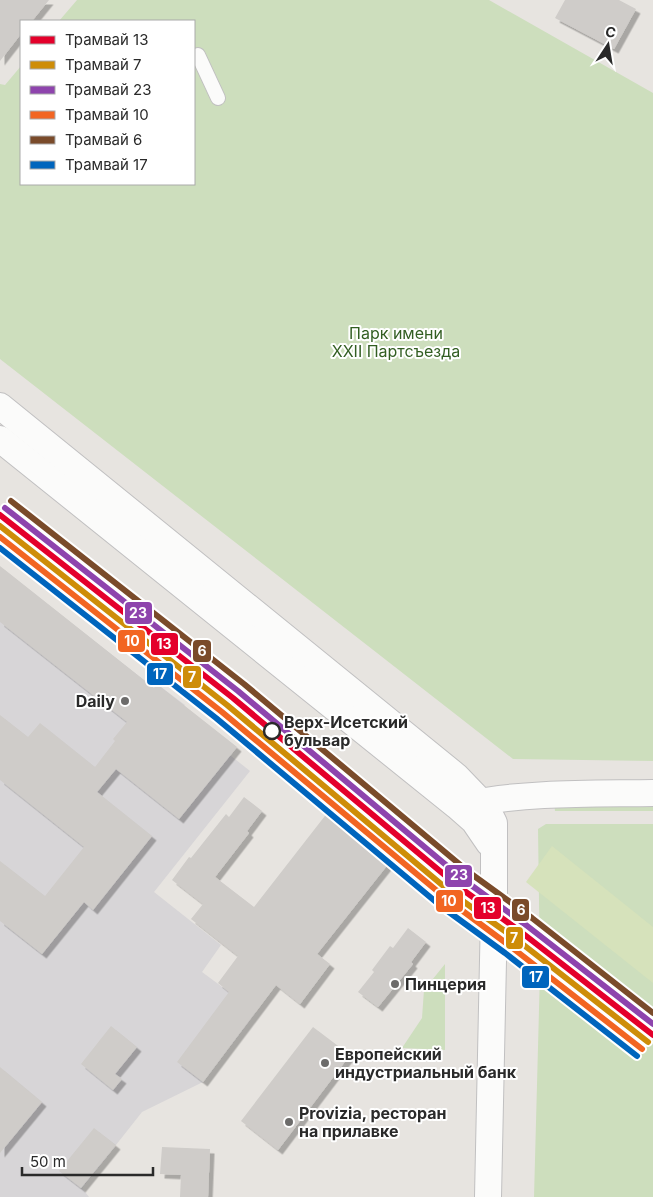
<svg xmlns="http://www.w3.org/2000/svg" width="653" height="1197" viewBox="0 0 653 1197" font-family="Inter,sans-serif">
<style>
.industrial{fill:#d7d5d7}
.green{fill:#cddebd}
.pitch{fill:#d6e2bb}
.building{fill:#cfccc9;filter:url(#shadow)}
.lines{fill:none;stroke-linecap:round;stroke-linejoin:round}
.pedestrian-casing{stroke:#c1c0c1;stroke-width:16}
.secondary-casing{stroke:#c1c0c1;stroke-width:28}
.pedestrian{stroke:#fbfbfa;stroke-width:14}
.secondary{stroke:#fbfbfa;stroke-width:26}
.tram-1-casing{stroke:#fff;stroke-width:10}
.tram-2-casing{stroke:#fff;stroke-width:10}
.tram-3-casing{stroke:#fff;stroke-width:10}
.tram-4-casing{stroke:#fff;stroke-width:10}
.tram-5-casing{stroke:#fff;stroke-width:10}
.tram-6-casing{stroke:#fff;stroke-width:10}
.tram-1{stroke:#e4002b;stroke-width:6}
.tram-2{stroke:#ce8d08;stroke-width:6}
.tram-3{stroke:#8e44ad;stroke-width:6}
.tram-4{stroke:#f26522;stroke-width:6}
.tram-5{stroke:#7a4b2a;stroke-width:6}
.tram-6{stroke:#0065bd;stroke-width:6}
.poi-dot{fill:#6c6b6a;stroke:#fff;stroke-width:2}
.stop-dot{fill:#fff;stroke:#2a2a2a;stroke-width:2.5}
.labels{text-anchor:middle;stroke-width:4;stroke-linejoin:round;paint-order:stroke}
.park-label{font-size:16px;fill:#325e22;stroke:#fff}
.poi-label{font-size:16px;font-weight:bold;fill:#2a2a2a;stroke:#fff;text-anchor:start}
.stop-label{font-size:16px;font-weight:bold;fill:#2a2a2a;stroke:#fff;text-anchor:start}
.line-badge{stroke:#fff;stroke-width:2}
.badge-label{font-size:14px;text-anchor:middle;font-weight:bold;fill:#fff}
</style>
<defs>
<filter id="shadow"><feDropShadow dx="4.5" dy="4.5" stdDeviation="0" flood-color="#0004"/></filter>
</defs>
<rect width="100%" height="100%" fill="#e7e4e0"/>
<path class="industrial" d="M0 567 154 688 157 684 185 705 178 714 250 771 154 892 221 945 202 972 256 1012 203 1082 142 1112 82 1188 89 1197H0Z"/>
<g class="green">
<path d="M77 0H489L653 93V761L513 759 0 359V84L5 85 21 66V184H194V21H59Z"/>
<path d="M554 801H653V811H555Z"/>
<path d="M546 824H653V1197H534L540 972 538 829Z"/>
<path d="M445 964V1050L402 1048 422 1018 424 990Z"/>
</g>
<path class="pitch" d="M552 846 653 927V983L526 882Z"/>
<g class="building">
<path d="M0 0H49L32 21H21V34L0 61Z"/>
<path d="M565 0H619L636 9 614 49 555 18Z"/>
<path d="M0 566 154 688 157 684 237 747 179 819 116 769 97 792 152 836 93 910 84 902 42 954 0 921V861L45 896 84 847 0 780V715L28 737 40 723 95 767 115 741 113 739 127 722 0 622Z"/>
<path d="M244 797 262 811 247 831 249 833 215 877 254 907 335 803 397 853 317 954 330 964 300 1004 276 985 203 1082 177 1062 229 992 218 983 238 956 191 919 203 904 172 880 189 857 191 858 226 814 229 817Z"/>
<path d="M408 928 426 942 411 962 413 964 378 1007 358 992 374 972 372 970 390 946 393 948Z"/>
<path d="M111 1026 137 1047 115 1074 122 1079 113 1090 81 1064Z"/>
<path d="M313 1027 350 1055 278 1150 241 1121Z"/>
<path d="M0 1067 42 1102 0 1153Z"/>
<path d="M94 1128 116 1145 81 1188 59 1171Z"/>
<path d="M162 1147 210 1149 208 1197H180L181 1175 160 1174Z"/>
</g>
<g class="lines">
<g class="pedestrian-casing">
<path id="pedestrian" d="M198 55 218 98"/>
</g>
<g class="secondary-casing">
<g id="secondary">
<path d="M0 406 456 776 480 801 489 813 494 823V913L488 1197"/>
<path d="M0 439 457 806 474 821 489 843"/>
<path d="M467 804C529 792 591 794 653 793"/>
</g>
</g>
<use href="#pedestrian" class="pedestrian"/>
<use href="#secondary" class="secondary"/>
<g class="tram-1-casing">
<path id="tram-1" d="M0 515 233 698 459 887 521 932 653 1035"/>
</g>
<g class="tram-2-casing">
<path id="tram-2" d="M0 526 227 705 453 894 516 939 648 1042"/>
</g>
<g class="tram-3-casing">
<path id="tram-3" d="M5 508 238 691 464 880 526 925 653 1024"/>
</g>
<g class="tram-4-casing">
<path id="tram-4" d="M0 537 222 712 448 900 510 946 642 1049"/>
</g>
<g class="tram-5-casing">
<path id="tram-5" d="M11 501 244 684 470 873 532 918 653 1013"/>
</g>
<g class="tram-6-casing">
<path id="tram-6" d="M0 548 216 718 442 907 505 953 637 1056"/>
</g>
<use href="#tram-1" class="tram-1"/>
<use href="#tram-2" class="tram-2"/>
<use href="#tram-3" class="tram-3"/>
<use href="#tram-4" class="tram-4"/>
<use href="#tram-5" class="tram-5"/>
<use href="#tram-6" class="tram-6"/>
</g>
<g class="poi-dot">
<circle cx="125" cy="701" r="5"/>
<circle cx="395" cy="984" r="5"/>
<circle cx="325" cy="1063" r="5"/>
<circle cx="289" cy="1122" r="5"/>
</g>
<circle class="stop-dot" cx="272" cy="731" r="8"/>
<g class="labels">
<g class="park-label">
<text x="396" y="339">Парк имени<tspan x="396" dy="18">XXII Партсъезда</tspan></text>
</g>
<g class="poi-label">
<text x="115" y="707" text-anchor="end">Daily</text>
<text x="405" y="990">Пинцерия</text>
<text x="335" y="1060">Европейский<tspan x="335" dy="18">индустриальный банк</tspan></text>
<text x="299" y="1119">Provizia, ресторан<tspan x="299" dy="18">на прилавке</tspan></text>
</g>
<g class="stop-label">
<text x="284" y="728">Верх-Исетский<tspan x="284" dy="18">бульвар</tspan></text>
</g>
</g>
<g class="line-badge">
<rect x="124" y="601" width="29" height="24" rx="5" fill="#8e44ad"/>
<rect x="117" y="629" width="29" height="24" rx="5" fill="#f26522"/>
<rect x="150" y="632" width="29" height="24" rx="5" fill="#e4002b"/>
<rect x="192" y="639" width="20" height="24" rx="5" fill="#7a4b2a"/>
<rect x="146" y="662" width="28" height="24" rx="5" fill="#0065bd"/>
<rect x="182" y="665" width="20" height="24" rx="5" fill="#ce8d08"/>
<rect x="444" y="864" width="29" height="24" rx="5" fill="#8e44ad"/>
<rect x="435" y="889" width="29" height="24" rx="5" fill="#f26522"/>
<rect x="473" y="896" width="29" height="24" rx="5" fill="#e4002b"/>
<rect x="511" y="898" width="19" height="24" rx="5" fill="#7a4b2a"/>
<rect x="505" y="926" width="19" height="24" rx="5" fill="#ce8d08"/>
<rect x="521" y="965" width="29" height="24" rx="5" fill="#0065bd"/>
</g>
<g class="badge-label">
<text x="138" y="618">23</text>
<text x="132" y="646">10</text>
<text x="164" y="649">13</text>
<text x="202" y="656">6</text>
<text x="160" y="679">17</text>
<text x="192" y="682">7</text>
<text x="459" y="880">23</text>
<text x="449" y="906">10</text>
<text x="488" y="913">13</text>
<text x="521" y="915">6</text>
<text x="514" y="943">7</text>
<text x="536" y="982">17</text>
</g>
<rect x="20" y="20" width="175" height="165" fill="#ffffff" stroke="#aaaaaa"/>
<rect x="30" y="36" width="25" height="8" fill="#e4002b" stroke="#aaaaaa"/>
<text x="65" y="45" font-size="15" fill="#2a2a2a">Трамвай 13</text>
<rect x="30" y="61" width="25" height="8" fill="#ce8d08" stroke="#aaaaaa"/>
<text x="65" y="70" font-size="15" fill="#2a2a2a">Трамвай 7</text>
<rect x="30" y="86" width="25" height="8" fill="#8e44ad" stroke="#aaaaaa"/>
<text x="65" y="95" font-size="15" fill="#2a2a2a">Трамвай 23</text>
<rect x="30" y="111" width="25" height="8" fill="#f26522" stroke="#aaaaaa"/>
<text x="65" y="120" font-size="15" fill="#2a2a2a">Трамвай 10</text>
<rect x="30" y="136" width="25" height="8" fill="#7a4b2a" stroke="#aaaaaa"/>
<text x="65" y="145" font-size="15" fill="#2a2a2a">Трамвай 6</text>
<rect x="30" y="161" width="25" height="8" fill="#0065bd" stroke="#aaaaaa"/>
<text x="65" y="170" font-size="15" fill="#2a2a2a">Трамвай 17</text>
<g transform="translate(608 45) rotate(12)" stroke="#ffffff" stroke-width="4" paint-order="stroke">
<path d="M0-4L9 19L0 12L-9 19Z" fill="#2a2a2a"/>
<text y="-8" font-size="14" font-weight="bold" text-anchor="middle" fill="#2a2a2a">С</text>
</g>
<path d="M22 1167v8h131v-8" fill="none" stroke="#2a2a2a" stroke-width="2.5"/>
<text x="30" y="1167" font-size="15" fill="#2a2a2a" stroke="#ffffff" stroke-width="4" paint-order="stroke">50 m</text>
</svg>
